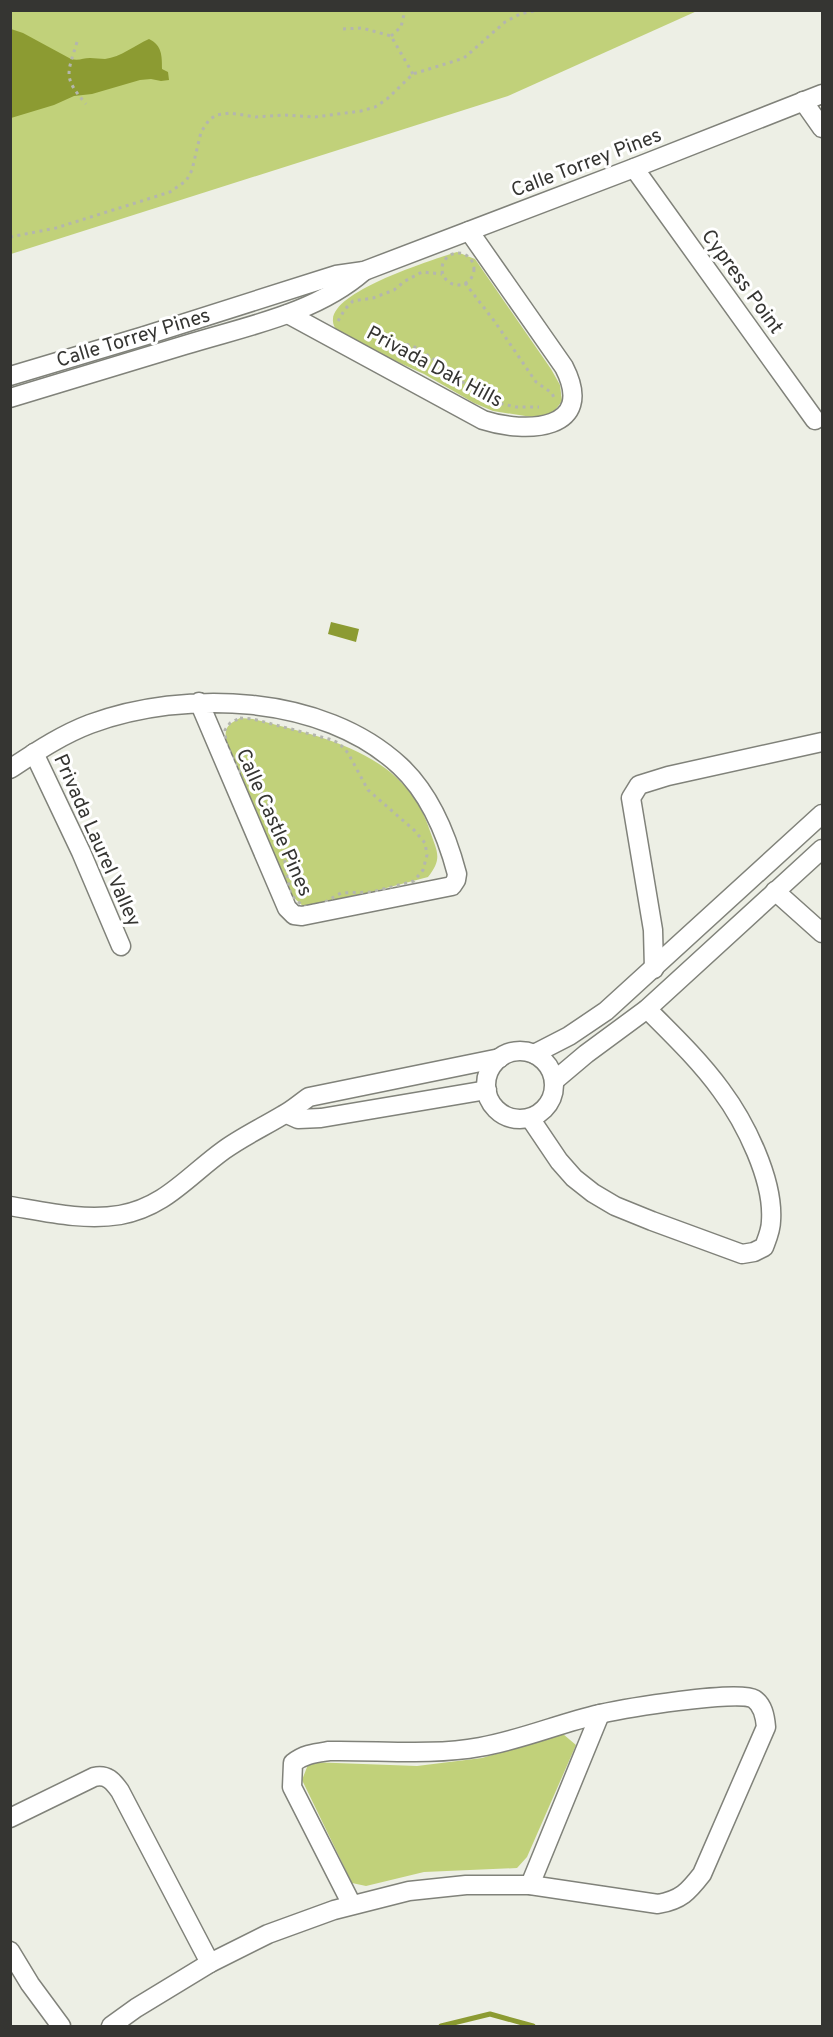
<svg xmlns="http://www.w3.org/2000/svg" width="833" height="2037" viewBox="0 0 833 2037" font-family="Overpass,sans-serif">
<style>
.green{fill:#c1d17a}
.water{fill:#8c9b32}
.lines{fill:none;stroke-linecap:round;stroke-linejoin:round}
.stream{stroke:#8c9b32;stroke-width:5}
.street-casing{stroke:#80827a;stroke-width:21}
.path{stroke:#b4b6ae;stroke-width:3;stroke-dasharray:3 4.5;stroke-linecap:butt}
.street{stroke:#fff;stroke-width:18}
.labels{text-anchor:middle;stroke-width:6;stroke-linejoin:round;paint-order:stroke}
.street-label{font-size:20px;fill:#353532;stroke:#fff}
</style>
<rect width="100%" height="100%" fill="#edefe5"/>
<g class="green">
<path d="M10 11H697L508 96 11 254Z"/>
<path d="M457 252 475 259 551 369 560 385 562 401 553 413 538 418 493 411 474 403 424 374 345 338C339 333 332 327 333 319 335 290 432 260 457 252Z"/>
<path d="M240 718 253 719C323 737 405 752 430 831 437 852 443 858 428 877L318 906 304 907 292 896 226 744C225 728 225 726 240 718Z"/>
<path d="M563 1734 576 1745 527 1857 517 1868 424 1872 366 1886 352 1883 302 1780 309 1762 417 1766 482 1758Z"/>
</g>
<g class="water">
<path d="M11 29 23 33 71 59C79 61 83 58 90 58 95 58 100 59 105 59 121 57 135 45 149 39 162 45 162 56 162 69L168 72 169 80 161 81 151 79 140 80 92 94 74 96 54 105 11 118Z"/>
<path d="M331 622 359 629 356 642 328 634Z"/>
</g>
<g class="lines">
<path class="stream" d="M441 2026 490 2014 533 2026"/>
<g class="street-casing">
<g id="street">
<path d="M803 101 822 128"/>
<path d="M634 168 815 420"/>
<path d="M288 314 483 420C526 434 597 431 564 367L469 231"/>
<path d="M10 376 144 336 336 275 364 271 634 168 822 94"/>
<path d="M10 398C69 380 127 362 185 345 246 326 315 314 364 271"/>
<path d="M34 753 81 852 121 946"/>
<path d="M10 769C36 752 61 735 90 724 185 689 323 694 400 766 429 793 447 836 457 874L456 880 452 886 302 916 294 915 287 908 199 702"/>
<path d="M775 891 822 933"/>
<path d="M654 969 653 930 631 798 639 785 668 776 822 742"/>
<circle cx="520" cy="1085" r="34"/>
<path d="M534 1054 569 1036 606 1011 822 814"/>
<path d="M554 1081 586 1054 647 1009 822 849"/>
<path d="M287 1114 298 1119 321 1118 487 1090"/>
<path d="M530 1118 559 1161 574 1178 593 1193 615 1206 652 1221 742 1254 754 1252 764 1247C767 1239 771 1230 771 1221 774 1180 745 1122 721 1090 700 1061 673 1035 647 1009"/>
<path d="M10 1206C46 1212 84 1221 120 1215 165 1207 188 1176 224 1150 242 1137 263 1127 283 1115 293 1110 300 1103 309 1097L500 1058"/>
<path d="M10 1818 94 1777C107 1774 113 1781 120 1791L210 1963"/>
<path d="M530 1885 600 1714"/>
<path d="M10 1951 30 1984 61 2026"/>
<path d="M111 2026 136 2008 210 1963 268 1934 334 1910 409 1891 466 1885H530L658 1904C681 1900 688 1892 702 1874L766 1727C765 1716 763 1705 754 1699 739 1689 622 1709 600 1714 560 1723 521 1740 480 1747 431 1756 379 1750 329 1751 316 1753 304 1754 293 1763L292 1787 352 1905"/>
</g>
</g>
<g class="path">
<path d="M343 29 362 28 391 36 413 74"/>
<path d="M391 36 401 27 405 10"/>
<path d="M77 42C67 75 63 77 86 104"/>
<path d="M10 237 56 228 170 192 186 181 192 170 201 132 209 120 216 115 230 113 256 117 284 115 315 117 361 111 375 107 387 99 413 74 464 58 505 22 520 14 538 10"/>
<circle cx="458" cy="269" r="16"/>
<path d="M465 283 495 322 536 382 552 393 554 398"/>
<path d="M338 321 345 309 353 301 373 298 394 290 405 281 422 272 442 274"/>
<path d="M384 346 406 344 417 348 451 371 471 390 494 402 516 407H539"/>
<path d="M240 718 253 719 329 739 339 743 348 753 368 790 414 830 425 843 427 855 423 870 414 881 372 892 341 893 318 906 304 907 292 896 290 891 278 821 260 790 238 770 226 744 225 730 230 723Z"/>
</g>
<use href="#street" class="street"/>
</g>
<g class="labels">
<g class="street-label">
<text transform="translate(586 162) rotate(-21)" y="7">Calle Torrey Pines</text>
<text transform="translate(743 281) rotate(54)" y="7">Cypress Point</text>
<text transform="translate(133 337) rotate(-17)" y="7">Calle Torrey Pines</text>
<text transform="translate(435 366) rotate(28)" y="7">Privada Dak Hills</text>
<text transform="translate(275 822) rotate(66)" y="7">Calle Castle Pines</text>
<text transform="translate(98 840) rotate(66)" y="7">Privada Laurel Valley</text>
</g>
</g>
<rect width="833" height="2037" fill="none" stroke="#353532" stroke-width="24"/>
</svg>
